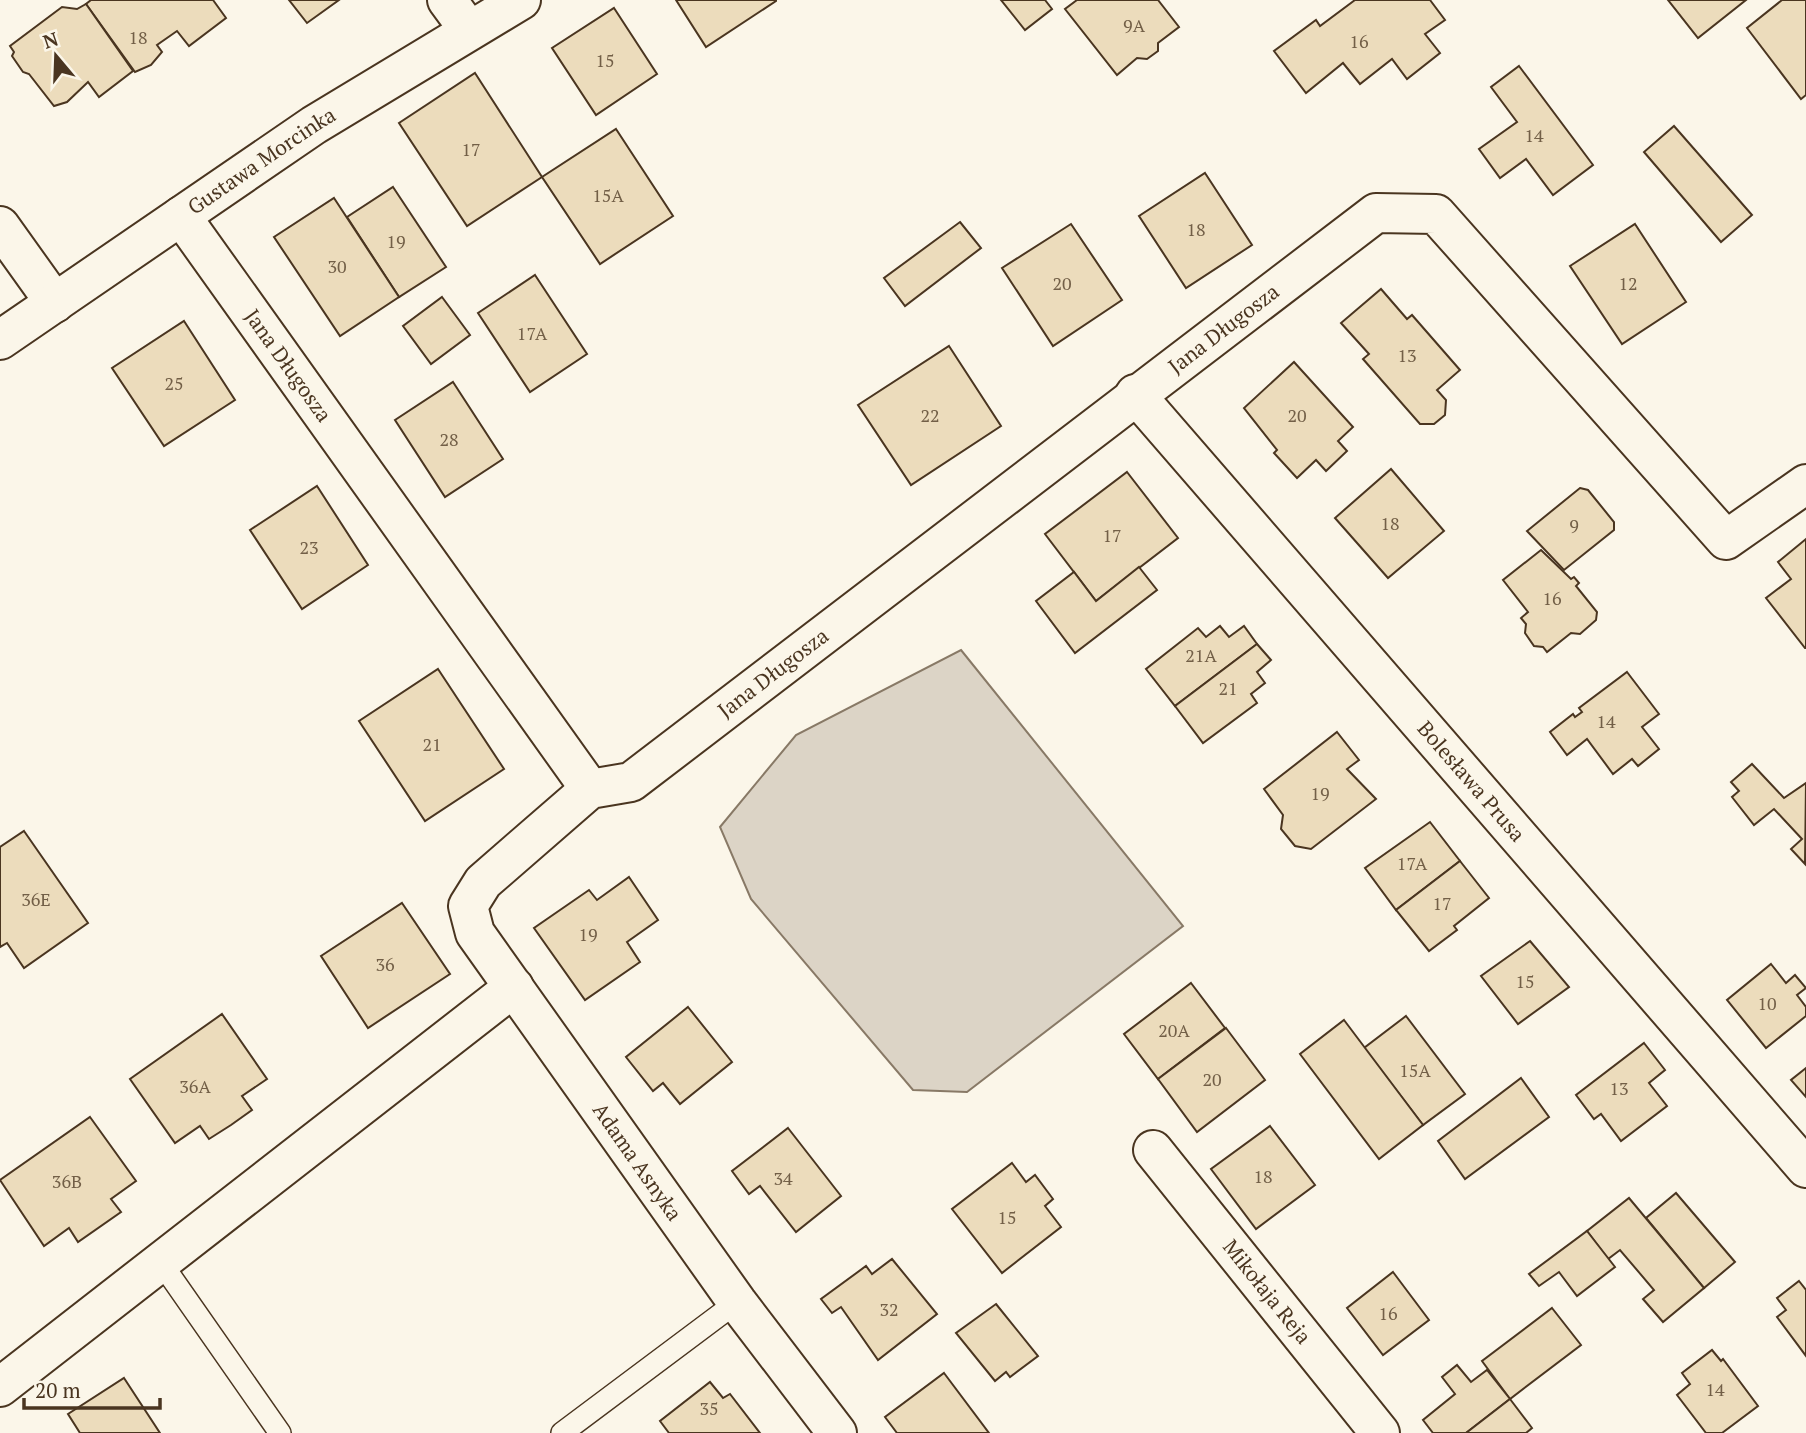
<svg xmlns="http://www.w3.org/2000/svg" width="1806" height="1433" viewBox="0 0 1806 1433" font-family="'PT Serif',serif">
<style>
.water{fill:#dcd4c6;stroke:#887966;stroke-width:2}
.building{fill:#ecdcbc;stroke:#4a3520;stroke-width:2}
.lines{fill:none;stroke-linecap:round;stroke-linejoin:round}
.service-casing{stroke:#4a3520;stroke-width:24}
.minor-casing{stroke:#4a3520;stroke-width:42}
.service{stroke:#fbf6e9;stroke-width:21}
.minor{stroke:#fbf6e9;stroke-width:38}
.labels{text-anchor:middle;stroke-width:5;stroke-linejoin:round;paint-order:stroke}
.number-label{font-size:18px;fill:#725f47}
.street-label{font-size:21px;fill:#4a3520;stroke:#fbf6e9}
</style>
<rect width="100%" height="100%" fill="#fbf6e9"/>
<path class="water" d="M961 650 1183 926 967 1092 913 1090 751 899 720 827 796 735Z"/>
<g class="building">
<path d="M91 0H213L226 18 189 46 177 31 157 45 162 52 151 65 135 72 86 4Z"/>
<path d="M289 0H339L307 23Z"/>
<path d="M676 0H776V1L706 47Z"/>
<path d="M1001 0H1045L1052 9 1025 30Z"/>
<path d="M1077 0H1158L1179 27 1158 43V51L1147 59 1137 58 1117 75 1065 9Z"/>
<path d="M1355 0H1430L1445 20 1425 34 1440 53 1407 79 1392 59 1360 84 1343 63 1306 93 1274 51 1316 20 1320 26Z"/>
<path d="M1668 0H1746L1698 38Z"/>
<path d="M1782 0H1806V95L1801 99 1747 28Z"/>
<path d="M86 4 133 71 99 97 88 82 67 102 54 106 29 74 23 72 12 56 14 52 10 46 62 7 77 9Z"/>
<path d="M614 8 657 74 596 115 552 48Z"/>
<path d="M1519 66 1593 165 1553 195 1526 159 1500 178 1479 149 1517 122 1491 87Z"/>
<path d="M475 73 542 177 467 226 399 123Z"/>
<path d="M1674 126 1752 215 1721 242 1644 152Z"/>
<path d="M616 129 673 216 600 264 542 177Z"/>
<path d="M1205 173 1252 245 1186 288 1139 216Z"/>
<path d="M393 187 446 267 399 297 347 217Z"/>
<path d="M334 198 399 297 340 336 274 237Z"/>
<path d="M960 222 981 248 905 306 884 278Z"/>
<path d="M1071 224 1122 300 1053 346 1002 268Z"/>
<path d="M1635 224 1686 302 1622 344 1570 266Z"/>
<path d="M535 275 587 354 530 392 478 313Z"/>
<path d="M1381 289 1407 319 1412 315 1460 370 1437 390 1446 400 1445 415 1434 424H1420L1363 359 1369 354 1341 323Z"/>
<path d="M442 297 470 335 431 364 403 326Z"/>
<path d="M184 321 235 400 164 446 112 368Z"/>
<path d="M949 346 1001 426 911 485 858 405Z"/>
<path d="M1294 362 1353 427 1338 441 1347 451 1326 471 1316 460 1297 478 1274 453 1277 450 1244 408Z"/>
<path d="M453 382 503 459 445 497 395 420Z"/>
<path d="M1391 469 1444 531 1388 578 1335 518Z"/>
<path d="M1127 472 1178 538 1096 601 1045 534Z"/>
<path d="M317 486 368 565 302 609 250 530Z"/>
<path d="M1580 488 1588 490 1614 522V530L1564 570 1527 531Z"/>
<path d="M1806 539V648H1805L1766 598 1791 579 1778 562Z"/>
<path d="M1541 550 1571 579 1574 577 1579 583 1576 586 1597 612 1596 620 1580 634 1571 633 1547 652 1543 647 1534 646 1525 633 1526 624 1521 618 1528 612 1503 580Z"/>
<path d="M1139 567 1157 590 1075 653 1036 601 1074 572 1096 601Z"/>
<path d="M1220 626 1229 637 1244 626 1257 644 1175 706 1146 669 1198 628 1206 637Z"/>
<path d="M1257 644 1271 660 1257 672 1265 683 1251 694 1257 703 1203 743 1175 706Z"/>
<path d="M438 669 504 769 425 821 359 721Z"/>
<path d="M1627 672 1659 714 1642 727 1659 749 1638 766 1632 759 1613 774 1587 739 1567 755 1550 732 1573 714 1575 717 1582 712 1579 708Z"/>
<path d="M1337 732 1359 760 1347 769 1376 799 1311 849 1295 846 1281 829 1283 815 1264 789Z"/>
<path d="M1752 764 1784 798 1806 783 1805 864 1791 849 1802 839 1774 809 1754 825 1732 797 1739 791 1731 782Z"/>
<path d="M1430 822 1460 861 1396 910 1365 868Z"/>
<path d="M24 831 88 923 24 968 7 943 0 947V847Z"/>
<path d="M1460 861 1489 898 1454 926 1457 930 1429 951 1396 910Z"/>
<path d="M629 877 658 920 627 942 640 962 585 1000 534 928 589 890 597 900Z"/>
<path d="M402 903 450 974 368 1028 321 956Z"/>
<path d="M1530 941 1569 987 1518 1024 1481 976Z"/>
<path d="M1771 964 1786 983 1795 975 1806 988 1797 995 1806 1007V1016L1766 1048 1727 1000Z"/>
<path d="M1191 983 1225 1028 1158 1079 1124 1034Z"/>
<path d="M688 1007 732 1062 680 1104 663 1083 653 1091 626 1057Z"/>
<path d="M222 1014 267 1079 242 1096 252 1110 231 1125 209 1139 200 1126 175 1143 130 1079Z"/>
<path d="M1406 1016 1465 1094 1423 1125 1364 1048Z"/>
<path d="M1344 1020 1423 1125 1379 1159 1300 1054Z"/>
<path d="M1226 1028 1265 1080 1197 1132 1158 1079Z"/>
<path d="M1644 1043 1665 1070 1649 1083 1667 1106 1621 1141 1601 1114 1594 1119 1576 1095Z"/>
<path d="M1806 1068V1097L1791 1080Z"/>
<path d="M1521 1078 1549 1117 1465 1179 1438 1141Z"/>
<path d="M90 1117 136 1181 111 1199 121 1212 78 1242 69 1228 44 1246 0 1180Z"/>
<path d="M1270 1126 1315 1185 1256 1229 1211 1169Z"/>
<path d="M788 1128 841 1196 796 1232 760 1186 749 1194 732 1171Z"/>
<path d="M1012 1163 1026 1182 1035 1175 1053 1199 1045 1206 1061 1227 1002 1273 952 1209Z"/>
<path d="M1676 1193 1735 1262 1704 1288 1646 1218Z"/>
<path d="M1629 1198 1704 1288 1663 1322 1643 1299 1654 1290 1620 1250 1608 1259 1587 1231Z"/>
<path d="M1587 1231 1615 1267 1577 1296 1559 1272 1539 1286 1529 1274Z"/>
<path d="M892 1259 937 1314 878 1360 841 1307 832 1313 821 1299 866 1266 872 1274Z"/>
<path d="M1393 1272 1429 1320 1383 1355 1347 1308Z"/>
<path d="M1799 1281 1806 1290V1356L1777 1317 1786 1310 1777 1298Z"/>
<path d="M996 1304 1038 1356 1010 1377 1006 1372 995 1381 956 1333Z"/>
<path d="M1552 1308 1581 1345 1510 1399 1482 1361Z"/>
<path d="M1712 1350 1721 1361 1723 1359 1758 1406 1722 1433H1706L1677 1395 1690 1384 1682 1373Z"/>
<path d="M1457 1365 1471 1382 1487 1370 1510 1399 1466 1433H1433L1423 1420 1455 1394 1442 1377Z"/>
<path d="M944 1373 989 1433H897L885 1417Z"/>
<path d="M124 1378 160 1433H80L68 1414Z"/>
<path d="M710 1382 723 1398 730 1394 760 1433H669L660 1421Z"/>
<path d="M1510 1399 1532 1428 1526 1433H1466Z"/>
</g>
<g class="lines">
<g class="service-casing">
<g id="service">
<path d="M162 1264 280 1433"/>
<path d="M562 1433 737 1302"/>
</g>
</g>
<g class="minor-casing">
<g id="minor">
<path d="M447 0 469 30"/>
<path id="s1" d="M181 216 590 789"/>
<path d="M0 226 55 303"/>
<path id="s2" d="M0 340 314 125 521 0"/>
<path id="s3" d="M1135 394 1806 1168"/>
<path id="s4" d="M1153 1150 1380 1433"/>
<path d="M0 1387 514 987"/>
<path id="s5" d="M837 1433 737 1302 475 933 468 906 483 882 590 789 631 782 1376 213 1436 214 1726 540 1806 484"/>
</g>
</g>
<use href="#service" class="service"/>
<use href="#minor" class="minor"/>
</g>
<g class="labels">
<g class="number-label">
<text x="1134" y="32">9A</text>
<text x="138" y="44">18</text>
<text x="1359" y="48">16</text>
<text x="605" y="67">15</text>
<text x="1534" y="142">14</text>
<text x="471" y="156">17</text>
<text x="608" y="202">15A</text>
<text x="1196" y="236">18</text>
<text x="396" y="248">19</text>
<text x="337" y="273">30</text>
<text x="1062" y="290">20</text>
<text x="1628" y="290">12</text>
<text x="532" y="340">17A</text>
<text x="1407" y="362">13</text>
<text x="174" y="390">25</text>
<text x="930" y="422">22</text>
<text x="1297" y="422">20</text>
<text x="449" y="446">28</text>
<text x="1390" y="530">18</text>
<text x="1574" y="532">9</text>
<text x="1112" y="542">17</text>
<text x="309" y="554">23</text>
<text x="1552" y="605">16</text>
<text x="1201" y="662">21A</text>
<text x="1228" y="695">21</text>
<text x="1606" y="728">14</text>
<text x="432" y="751">21</text>
<text x="1320" y="800">19</text>
<text x="1412" y="870">17A</text>
<text x="36" y="906">36E</text>
<text x="1442" y="910">17</text>
<text x="588" y="941">19</text>
<text x="385" y="971">36</text>
<text x="1525" y="988">15</text>
<text x="1767" y="1010">10</text>
<text x="1174" y="1037">20A</text>
<text x="1415" y="1077">15A</text>
<text x="1212" y="1086">20</text>
<text x="195" y="1093">36A</text>
<text x="1619" y="1095">13</text>
<text x="1263" y="1183">18</text>
<text x="783" y="1185">34</text>
<text x="67" y="1188">36B</text>
<text x="1007" y="1224">15</text>
<text x="889" y="1316">32</text>
<text x="1388" y="1320">16</text>
<text x="1715" y="1396">14</text>
<text x="709" y="1415">35</text>
</g>
<g class="street-label">
<text dy="7" stroke="none"><textPath href="#s2" startOffset="317">Gustawa Morcinka</textPath></text>
<text dy="7" stroke="none"><textPath href="#s5" startOffset="1603">Jana Długosza</textPath></text>
<text dy="7" stroke="none"><textPath href="#s1" startOffset="184">Jana Długosza</textPath></text>
<text dy="7" stroke="none"><textPath href="#s5" startOffset="1036">Jana Długosza</textPath></text>
<text dy="7" stroke="none"><textPath href="#s3" startOffset="513">Bolesława Prusa</textPath></text>
<text transform="translate(637 1162) rotate(55)" y="7">Adama Asnyka</text>
<text dy="7" stroke="none"><textPath href="#s4" startOffset="182">Mikołaja Reja</textPath></text>
</g>
</g>
<g transform="translate(56 56) rotate(341)" stroke="#fbf6e9" stroke-width="5" paint-order="stroke">
<path d="M0-5L12 26L0 18L-12 26Z" fill="#4a3520"/>
<text y="-10" font-size="19" font-weight="bold" text-anchor="middle" fill="#4a3520">N</text>
</g>
<path d="M24 1398v10h136v-10" fill="none" stroke="#4a3520" stroke-width="3.5"/>
<text x="35" y="1398" font-size="21" fill="#4a3520" stroke="#fbf6e9" stroke-width="5" paint-order="stroke">20 m</text>
</svg>
